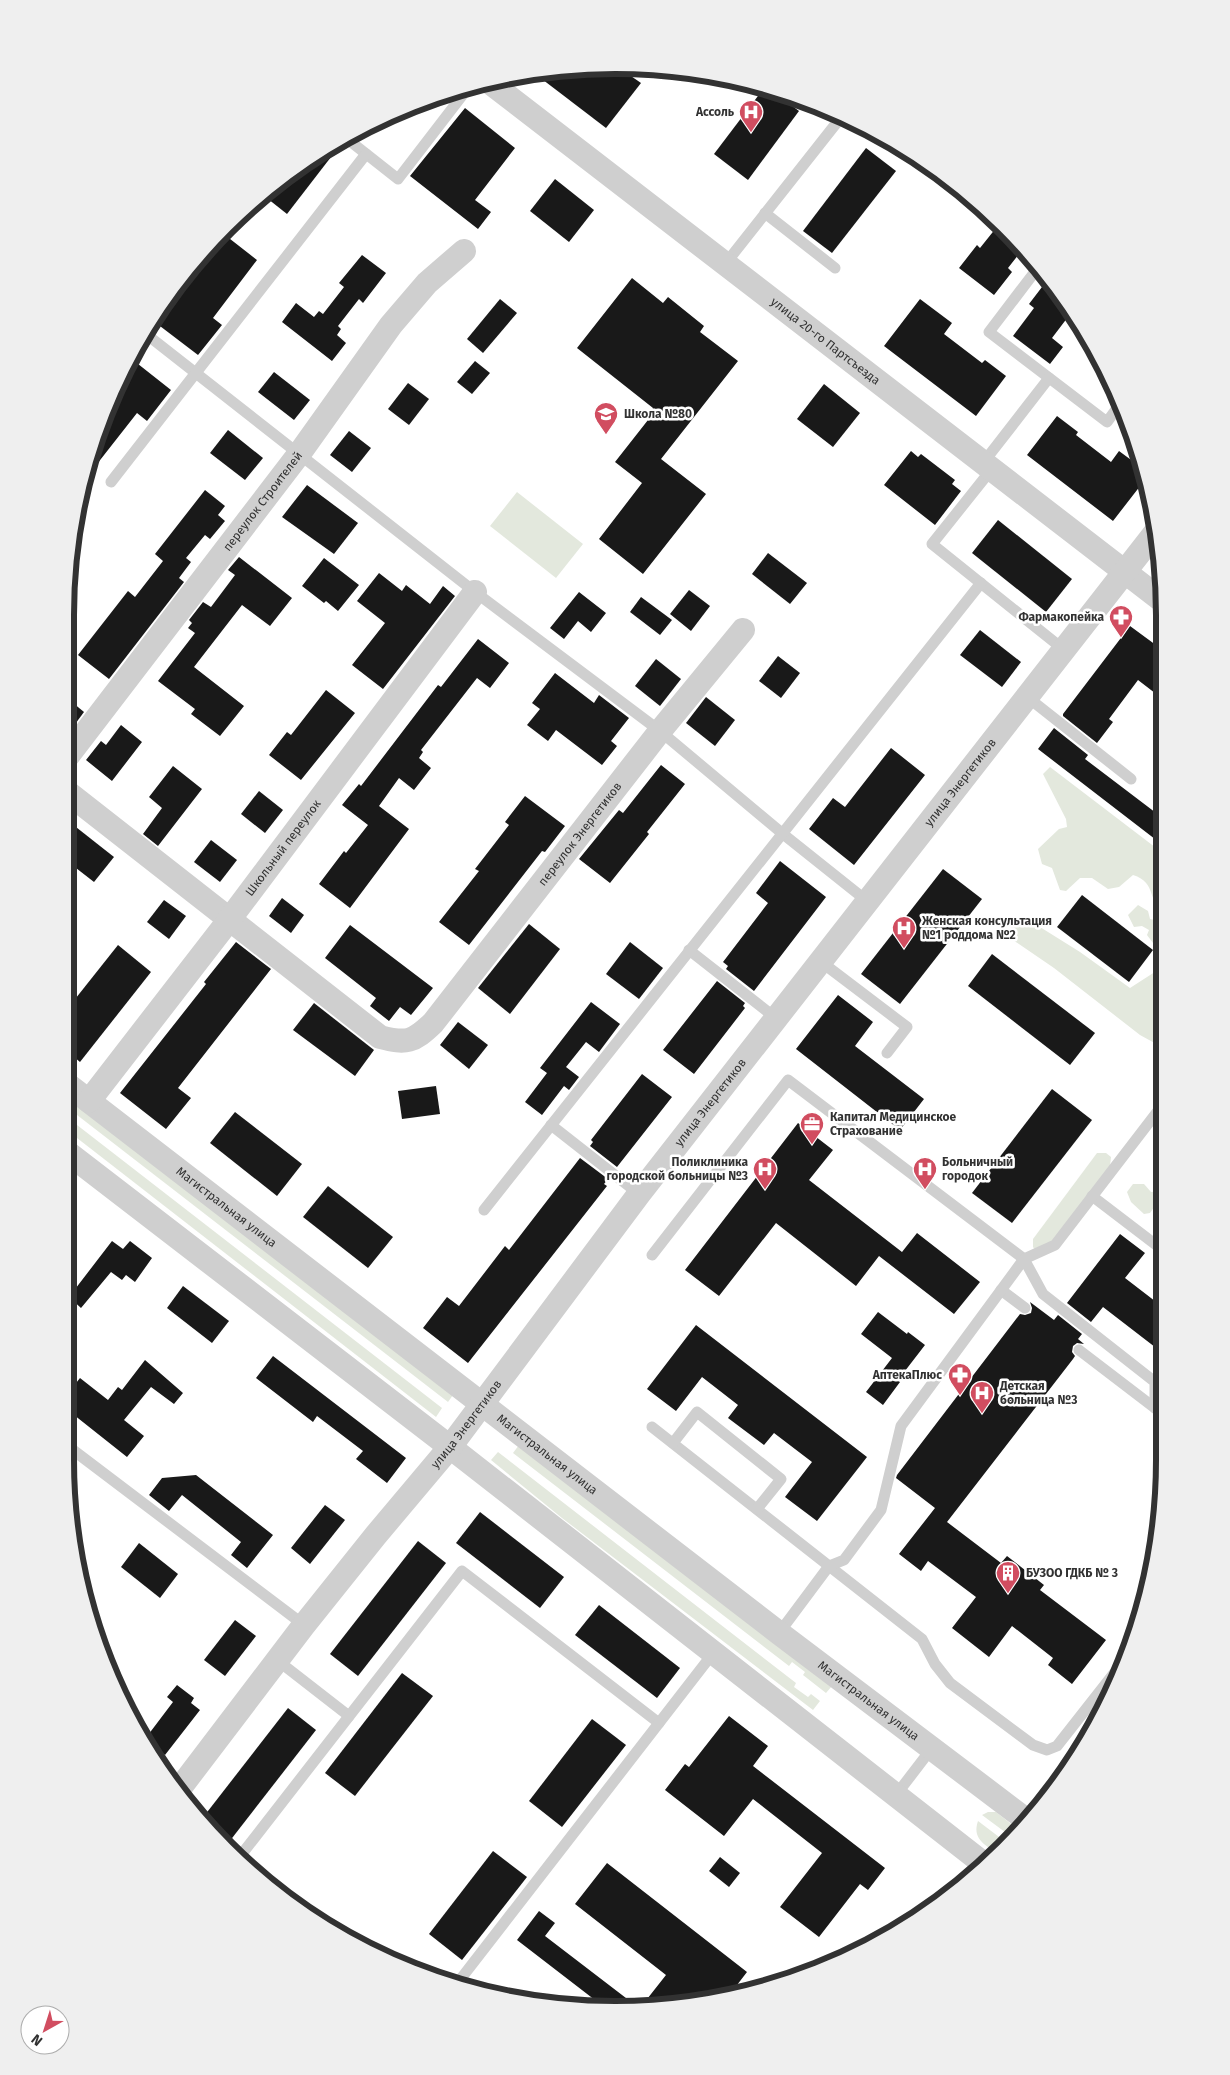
<svg xmlns="http://www.w3.org/2000/svg" width="1230" height="2075" viewBox="0 0 1230 2075" font-family="'Fira Sans',sans-serif">
<style>
.green{fill:#e3e8dd}
.building{fill:#191919}
.lines{fill:none;stroke-linecap:round;stroke-linejoin:round}
.service{stroke:#cfcfcf;stroke-width:11}
.minor{stroke:#cfcfcf;stroke-width:24}
.labels{text-anchor:middle;stroke-width:5;stroke-linejoin:round;paint-order:stroke}
.poi-label{font-size:12px;font-weight:bold;fill:#323232;stroke:#fff;text-anchor:start}
.street-label{font-size:12px;fill:#323232;stroke:#fff}
.rim{fill:none;stroke:#323232;stroke-width:6}
</style>
<rect width="100%" height="100%" fill="#fff"/>
<g class="green">
<path d="M517 492 583 544 556 578 490 526Z"/>
<path d="M1050 767 1164 854V910C1146 902 1158 883 1133 875L1119 887 1108 889 1092 878H1080L1066 891 1060 890 1052 868 1042 864 1038 849 1059 829 1067 827 1066 819 1043 774Z"/>
<path d="M1138 905 1148 911 1150 919 1164 922V946L1156 947 1147 935 1149 930 1142 926 1134 927 1128 915Z"/>
<path d="M1032 922 1080 952 1130 988 1161 968 1164 960V1046H1160L1140 1035 1054 968 1013 940 1010 928 1021 923Z"/>
<path d="M68 1099 453 1395 448 1402 68 1108Z"/>
<path d="M1164 1109V1152L1155 1145V1125Z"/>
<path d="M68 1118 442 1408 436 1417 68 1131Z"/>
<path d="M1097 1153H1106L1111 1157 1110 1166 1054 1242 1036 1251 1033 1247V1239Z"/>
<path d="M1133 1184H1144L1151 1192 1164 1191V1213L1155 1206 1150 1213 1144 1214 1131 1202 1127 1192Z"/>
<path d="M519 1445 832 1686 826 1693 803 1675 805 1672 792 1662 789 1666 513 1453Z"/>
<path d="M498 1452 796 1683 794 1687 808 1697 811 1694 820 1701 813 1710 562 1518 491 1460Z"/>
<path d="M988 1812H996L1020 1831 1013 1838 982 1815Z"/>
<path d="M978 1821 1007 1843 996 1853C984 1844 972 1838 978 1821Z"/>
</g>
<g class="building">
<path d="M615 65 641 83 606 128 534 73Z"/>
<path d="M764 88 772 91 799 111 748 180 714 154Z"/>
<path d="M465 108 515 148 475 200 491 212 478 229 410 176Z"/>
<path d="M340 142 341 144 287 214 263 195 309 158Z"/>
<path d="M866 148 896 171 832 253 803 231Z"/>
<path d="M555 179 594 210 569 242 530 211Z"/>
<path d="M1000 223 1022 250 1008 268 1012 272 994 295 959 268 977 245 980 248Z"/>
<path d="M225 235 257 260 213 318 222 325 198 355 156 323Z"/>
<path d="M362 255 386 273 363 303 359 299 338 326 341 329 337 335 346 343 332 361 282 322 296 303 314 317 319 311 323 314 344 287 339 283Z"/>
<path d="M632 278 663 303 668 297 704 326 700 332 738 361 661 459 706 494 643 574 599 539 642 483 615 462 648 420 653 408 577 348Z"/>
<path d="M1042 287 1063 303 1071 313 1052 338 1063 347 1050 364 1013 336 1034 308 1029 304Z"/>
<path d="M500 299 517 313 483 353 467 339Z"/>
<path d="M920 299 952 323 944 334 982 363 985 360 1006 376 976 416 884 346Z"/>
<path d="M133 360 171 390 147 421 137 413 86 478 94 438Z"/>
<path d="M475 361 490 373 472 394 457 382Z"/>
<path d="M274 372 310 400 294 420 258 392Z"/>
<path d="M408 383 429 399 409 425 388 409Z"/>
<path d="M824 384 860 413 833 447 797 419Z"/>
<path d="M1057 416 1078 432 1076 435 1111 462 1119 451 1142 468 1144 481 1113 521 1027 455Z"/>
<path d="M228 430 263 458 245 480 210 453Z"/>
<path d="M349 431 371 448 352 472 330 455Z"/>
<path d="M911 451 918 457 921 454 955 480 952 484 961 491 935 525 884 485Z"/>
<path d="M307 485 358 523 334 554 282 517Z"/>
<path d="M205 490 225 506 218 515 225 521 210 539 205 535 186 558 191 562 179 578 184 582 109 679 78 655 128 591 135 597 163 561 155 554Z"/>
<path d="M998 520 1072 579 1046 612 972 553Z"/>
<path d="M768 553 807 583 790 604 752 574Z"/>
<path d="M239 557 292 598 270 626 242 605 194 667 244 706 220 736 191 714 195 709 158 681 195 633 188 628 192 623 189 620 203 602 211 607 235 575 228 570Z"/>
<path d="M324 558 359 585 338 611 326 601 324 603 302 586Z"/>
<path d="M379 573 402 591 406 585 430 604 443 586 455 596 383 689 352 665 385 623 357 601Z"/>
<path d="M689 590 710 606 691 631 670 614Z"/>
<path d="M579 592 606 613 591 632 578 621 564 639 550 628Z"/>
<path d="M641 597 672 620 660 635 630 612Z"/>
<path d="M1130 626 1164 651V700L1138 680 1109 719 1113 722 1097 743 1063 716V714Z"/>
<path d="M980 630 1021 662 1002 687 960 655Z"/>
<path d="M478 639 509 663 490 688 477 678 421 750 423 752 419 758 431 768 414 790 399 778 379 806 409 829 350 908 319 884 344 851 346 853 368 825 342 805 359 784 361 786 438 685 441 687Z"/>
<path d="M778 656 800 673 781 698 759 681Z"/>
<path d="M656 659 681 679 660 706 635 686Z"/>
<path d="M555 673 594 703 599 695 629 718 611 741 617 746 602 765 556 730 548 741 527 725 540 709 532 703Z"/>
<path d="M326 690 355 713 301 780 269 755 287 732 291 735Z"/>
<path d="M706 697 735 720 715 746 686 723Z"/>
<path d="M67 698 84 712 67 735Z"/>
<path d="M121 725 142 742 112 781 86 760 101 741 106 745Z"/>
<path d="M1054 728 1088 755 1085 759 1164 819V846L1038 749Z"/>
<path d="M891 748 925 775 854 865 809 829 833 798 845 807Z"/>
<path d="M661 765 685 784 647 832 649 834 610 883 579 859 619 810 623 813Z"/>
<path d="M173 766 202 789 158 846 143 834 162 808 149 797Z"/>
<path d="M259 791 283 810 265 833 241 814Z"/>
<path d="M525 796 565 826 545 852 542 851 469 945 439 922 479 871 475 869 509 825 505 822Z"/>
<path d="M67 820 114 857 94 882 67 861Z"/>
<path d="M211 840 237 860 220 882 194 862Z"/>
<path d="M780 861 826 897 754 991 726 969 728 966 723 962 768 903 756 893Z"/>
<path d="M943 869 982 899 900 1004 861 974Z"/>
<path d="M1082 895 1153 950 1129 982 1057 927Z"/>
<path d="M282 898 304 915 291 933 269 916Z"/>
<path d="M164 900 186 916 169 939 147 922Z"/>
<path d="M529 924 560 949 510 1014 478 988Z"/>
<path d="M350 925 433 988 411 1015 400 1007 389 1021 370 1006 376 998 325 958Z"/>
<path d="M236 942 271 969 178 1088 191 1098 166 1129 120 1093 206 984 204 982Z"/>
<path d="M630 942 663 968 639 999 606 974Z"/>
<path d="M118 945 151 972 80 1062 68 1052V1008Z"/>
<path d="M992 954 1095 1033 1070 1065 968 986Z"/>
<path d="M717 981 745 1003 743 1006 745 1008 694 1074 663 1050Z"/>
<path d="M838 995 873 1022 855 1046 924 1099 900 1130 796 1049Z"/>
<path d="M591 1002 620 1024 599 1052 586 1042 566 1067 579 1077 569 1090 564 1086 542 1115 525 1102 547 1073 540 1068Z"/>
<path d="M314 1003 374 1050 355 1076 293 1030Z"/>
<path d="M458 1022 488 1045 469 1069 440 1045Z"/>
<path d="M642 1074 672 1097 617 1167 590 1146 593 1142 591 1140Z"/>
<path d="M436 1086 440 1114 402 1119 398 1091Z"/>
<path d="M1052 1089 1092 1120 1012 1223 972 1193Z"/>
<path d="M235 1112 302 1164 277 1196 210 1143Z"/>
<path d="M798 1123 833 1150 809 1180 902 1252 917 1233 980 1282 954 1314 879 1256 856 1286 776 1223 719 1296 685 1270Z"/>
<path d="M580 1158 608 1179 604 1184 607 1186 468 1363 423 1328 447 1297 459 1306 505 1246 509 1250Z"/>
<path d="M328 1186 393 1237 368 1268 303 1217Z"/>
<path d="M1120 1234 1145 1253 1125 1278 1164 1308V1354L1103 1307 1091 1322 1067 1303Z"/>
<path d="M112 1241 123 1249 130 1241 152 1258 135 1282 126 1275 122 1280 111 1272 81 1308 69 1297Z"/>
<path d="M183 1286 229 1321 212 1343 167 1308Z"/>
<path d="M1030 1302 1054 1320 1058 1315 1082 1334 1078 1339 1084 1344 1077 1343 1073 1346 1072 1352 1075 1356 1073 1359 947 1522 1001 1563 1007 1556 1044 1585 1040 1590 1106 1640 1072 1684 1048 1665 1053 1658 1012 1626 989 1657 952 1628 976 1597 928 1561 921 1571 899 1554 935 1508 896 1478 897 1475 1020 1314 1025 1315 1031 1313 1032 1308Z"/>
<path d="M878 1312 907 1334 908 1332 925 1345 898 1380 900 1382 883 1405 866 1392 892 1358 861 1334Z"/>
<path d="M696 1325 867 1457 817 1521 785 1497 812 1462 774 1433 764 1445 728 1418 738 1405 702 1377 676 1411 647 1389Z"/>
<path d="M273 1356 406 1458 387 1483 356 1459 363 1451 317 1416 313 1422 256 1378Z"/>
<path d="M145 1360 183 1393 174 1404 151 1387 124 1420 144 1436 127 1457 69 1411V1392L80 1378 108 1400 118 1387 122 1390Z"/>
<path d="M196 1475 273 1535 247 1568 231 1555 241 1542 182 1495 169 1511 149 1495 162 1478Z"/>
<path d="M325 1505 345 1520 310 1564 291 1548Z"/>
<path d="M480 1512 564 1577 540 1608 456 1543Z"/>
<path d="M418 1541 446 1563 358 1676 330 1654Z"/>
<path d="M139 1543 178 1574 160 1598 121 1567Z"/>
<path d="M599 1605 680 1668 657 1698 575 1635Z"/>
<path d="M235 1620 256 1636 225 1676 204 1660Z"/>
<path d="M402 1673 433 1696 355 1796 325 1773Z"/>
<path d="M177 1685 194 1698 191 1703 200 1710 165 1755 145 1739 173 1702 167 1697Z"/>
<path d="M288 1708 316 1730 229 1842 201 1820Z"/>
<path d="M729 1716 768 1746 753 1766 885 1868 868 1890 860 1884 819 1937 780 1907 822 1853 753 1799 724 1836 665 1790 685 1764 689 1767Z"/>
<path d="M592 1719 626 1745 562 1827 529 1801Z"/>
<path d="M493 1851 527 1877 462 1960 429 1934Z"/>
<path d="M720 1857 740 1873 729 1887 709 1871Z"/>
<path d="M607 1863 747 1972 727 1998 651 2009 640 2008 666 1975 575 1904Z"/>
<path d="M539 1911 555 1923 545 1936 639 2008 604 2007 517 1940Z"/>
</g>
<g class="lines">
<g class="service">
<path d="M346 138 398 179 468 88"/>
<path d="M765 213 835 268"/>
<path d="M726 263 842 116"/>
<path d="M1037 269 989 332 1107 422 1120 404"/>
<path d="M146 334 475 592 660 731 783 834 867 901"/>
<path d="M983 463 1049 378"/>
<path d="M991 470 932 544 1063 649"/>
<path d="M111 482 366 154"/>
<path d="M1026 696 1131 779"/>
<path d="M689 950 777 1019"/>
<path d="M820 961 907 1027 887 1053"/>
<path d="M551 1125 639 1194"/>
<path d="M1092 1196 1164 1251"/>
<path d="M484 1210 981 583"/>
<path d="M652 1255 788 1080 1024 1259 1043 1294 1155 1382V1408"/>
<path d="M1001 1290 1025 1308"/>
<path d="M1079 1350 1164 1415"/>
<path d="M652 1427 922 1639 935 1664 950 1683 1033 1745 1047 1750 1057 1746 1123 1662"/>
<path d="M673 1443 697 1412 781 1479 757 1509"/>
<path d="M69 1447 304 1625"/>
<path d="M779 1633 829 1566 844 1560 881 1510 901 1426 1024 1259 1055 1245 1164 1103"/>
<path d="M277 1660 349 1716"/>
<path d="M896 1795 932 1748"/>
<path d="M238 1859 462 1571 659 1723"/>
<path d="M456 1985 714 1652"/>
</g>
<g class="minor">
<path id="s1" d="M488 81 1164 602"/>
<path id="s2" d="M67 757 299 454 391 325 427 283 464 251"/>
<path id="s3" d="M67 792 380 1037C407 1044 413 1042 433 1023L660 731 743 630"/>
<path id="s4" d="M68 1085 779 1633 1029 1822"/>
<path id="s5" d="M89 1101 229 920 475 592"/>
<path d="M68 1153 450 1447 984 1864"/>
<path id="s6" d="M177 1792 304 1625 376 1535 450 1447 639 1194 1155 533"/>
</g>
</g>
<defs>
<g id="hospital-pin" transform="scale(1.25)"><path d="M0 17L-7.5 6A9.5 9.5 0 1 1 7.5 6Z" fill="#d14d60" stroke="#fff"/><path d="M-5-5h3v3.5h4V-5h3V5h-3V1.5h-4V5h-3Z" fill="#fff"/></g>
<g id="school-pin" transform="scale(1.25)"><path d="M0 17L-7.5 6A9.5 9.5 0 1 1 7.5 6Z" fill="#d14d60" stroke="#fff"/><path d="M0-5L7-2L0 1L-7-2ZM-4 1L0 2.5L4 1V4Q0 6-4 4Z" fill="#fff"/></g>
<g id="pharmacy-pin" transform="scale(1.25)"><path d="M0 17L-7.5 6A9.5 9.5 0 1 1 7.5 6Z" fill="#d14d60" stroke="#fff"/><path d="M-2-6h4v4h4v4h-4v4h-4v-4h-4v-4h4Z" fill="#fff"/></g>
<g id="office-pin" transform="scale(1.25)"><path d="M0 17L-7.5 6A9.5 9.5 0 1 1 7.5 6Z" fill="#d14d60" stroke="#fff"/><path d="M-6-3h4V-5.5h4V-3h4V5H-6ZM-1-4.5V-3h2v-1.5ZM-6 0V1H6V0Z" fill="#fff"/></g>
<g id="building-pin" transform="scale(1.25)"><path d="M0 17L-7.5 6A9.5 9.5 0 1 1 7.5 6Z" fill="#d14d60" stroke="#fff"/><path d="M-4-6H4V6H1V3H-1V6H-4ZM-2.5-4.3h1.7v1.8h-1.7ZM.8-4.3h1.7v1.8H.8ZM-2.5-1h1.7V.8h-1.7ZM.8-1h1.7V.8H.8Z" fill="#fff"/></g>
</defs>
<g fill-rule="evenodd">
<use href="#hospital-pin" x="751" y="112"/>
<use href="#school-pin" x="606" y="414"/>
<use href="#pharmacy-pin" x="1121" y="617"/>
<use href="#hospital-pin" x="904" y="928"/>
<use href="#office-pin" x="812" y="1124"/>
<use href="#hospital-pin" x="765" y="1169"/>
<use href="#hospital-pin" x="925" y="1169"/>
<use href="#pharmacy-pin" x="960" y="1375"/>
<use href="#hospital-pin" x="982" y="1393"/>
<use href="#building-pin" x="1008" y="1573"/>
</g>
<g class="labels">
<g class="poi-label">
<text x="734" y="116" text-anchor="end">Ассоль</text>
<text x="624" y="418">Школа №80</text>
<text x="1104" y="621" text-anchor="end">Фармакопейка</text>
<text x="922" y="925">Женская консультация<tspan x="922" dy="14">№1 роддома №2</tspan></text>
<text x="830" y="1121">Капитал Медицинское<tspan x="830" dy="14">Страхование</tspan></text>
<text x="748" y="1166" text-anchor="end">Поликлиника<tspan x="748" dy="14">городской больницы №3</tspan></text>
<text x="942" y="1166">Больничный<tspan x="942" dy="14">городок</tspan></text>
<text x="942" y="1379" text-anchor="end">АптекаПлюс</text>
<text x="1000" y="1390">Детская<tspan x="1000" dy="14">больница №3</tspan></text>
<text x="1026" y="1577">БУЗОО ГДКБ № 3</text>
</g>
<g class="street-label">
<text dy="4" stroke="none"><textPath href="#s1" startOffset="426">улица 20-го Партсъезда</textPath></text>
<text dy="4" stroke="none"><textPath href="#s2" startOffset="322">переулок Строителей</textPath></text>
<text dy="4" stroke="none"><textPath href="#s6" startOffset="1278">улица Энергетиков</textPath></text>
<text dy="4" stroke="none"><textPath href="#s3" startOffset="696">переулок Энергетиков</textPath></text>
<text dy="4" stroke="none"><textPath href="#s5" startOffset="319">Школьный переулок</textPath></text>
<text dy="4" stroke="none"><textPath href="#s6" startOffset="872">улица Энергетиков</textPath></text>
<text dy="4" stroke="none"><textPath href="#s4" startOffset="200">Магистральная улица</textPath></text>
<text dy="4" stroke="none"><textPath href="#s6" startOffset="468">улица Энергетиков</textPath></text>
<text dy="4" stroke="none"><textPath href="#s4" startOffset="605">Магистральная улица</textPath></text>
<text dy="4" stroke="none"><textPath href="#s4" startOffset="1010">Магистральная улица</textPath></text>
</g>
</g>
<path d="M0 0H1230V2075H0ZM615 74H615A541 541 0 0 1 1156 615V1460A541 541 0 0 1 615 2001H615A541 541 0 0 1 74 1460V615A541 541 0 0 1 615 74Z" fill="#efefef" fill-rule="evenodd"/>
<path class="rim" d="M615 74H615A541 541 0 0 1 1156 615V1460A541 541 0 0 1 615 2001H615A541 541 0 0 1 74 1460V615A541 541 0 0 1 615 74Z"/>
<g transform="translate(45 2030) rotate(219)"><circle r="24" fill="#ffffff" stroke="#adadad"/>
<path d="M0-4L9 19L0 12L-9 19Z" fill="#d14d60"/>
<text y="-8" font-size="14" font-weight="bold" text-anchor="middle" fill="#323232">N</text>
</g>
</svg>
